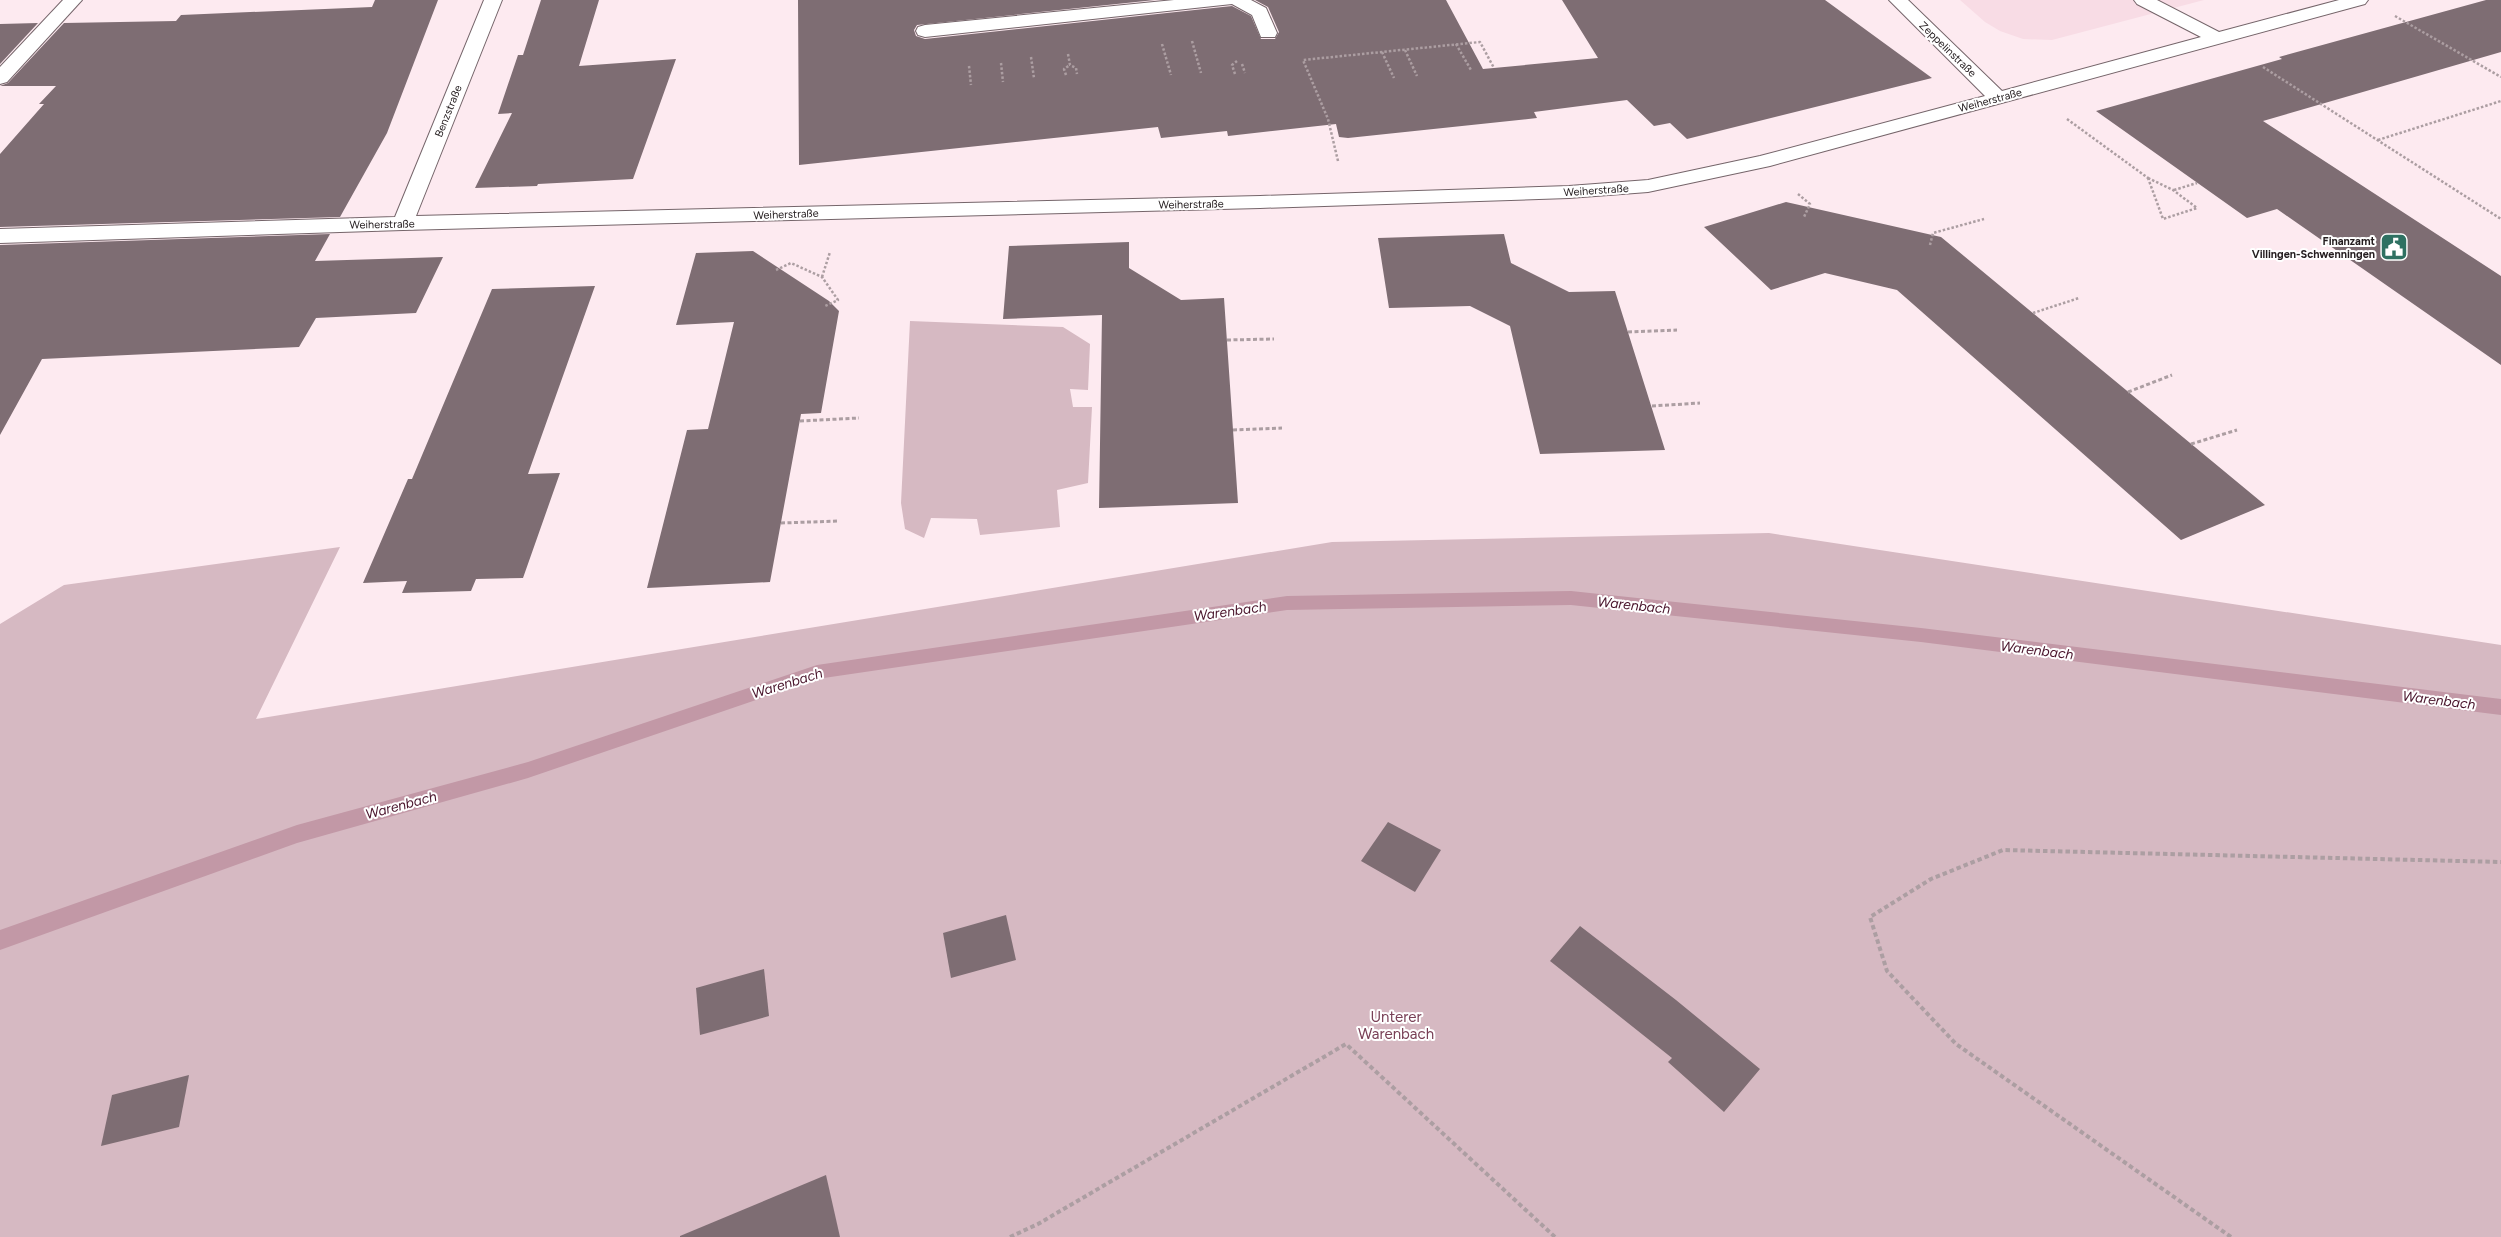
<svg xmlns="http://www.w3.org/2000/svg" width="2501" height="1237" viewBox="0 0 2501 1237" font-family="Figtree,sans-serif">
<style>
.built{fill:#f8dce5}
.green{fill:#d6b9c2}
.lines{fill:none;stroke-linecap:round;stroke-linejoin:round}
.stream{fill:#c298a6;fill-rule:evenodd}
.building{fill:#7e6d73}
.minor-casing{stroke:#75656a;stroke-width:2}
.path-far2{stroke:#ac9ea2;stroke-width:2.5;stroke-dasharray:2.5 2;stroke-linecap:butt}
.path-far1{stroke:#ac9ea2;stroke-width:3;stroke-dasharray:4 2.5;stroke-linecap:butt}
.path{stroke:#ac9ea2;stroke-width:4;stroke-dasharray:4.5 3;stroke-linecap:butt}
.minor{fill:#fff;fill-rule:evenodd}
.labels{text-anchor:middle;stroke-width:4;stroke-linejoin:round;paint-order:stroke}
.far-street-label{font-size:11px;fill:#241d1f;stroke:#fff}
.far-poi-label{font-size:11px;font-weight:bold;fill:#241d1f;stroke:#fff;text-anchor:end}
.water-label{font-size:14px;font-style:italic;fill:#4a152c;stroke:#fff}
.near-park-label{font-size:15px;fill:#794056;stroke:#fff}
</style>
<rect width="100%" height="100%" fill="#fdeaf0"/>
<path class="built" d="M1960 0H2204L2052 40 2023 39 2000 31 1985 22Z"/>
<g class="green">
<path d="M910 321 1063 327 1090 344 1088 390 1070 389 1073 407H1092L1088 483 1057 490 1060 527 980 535 977 519 931 518 924 538 905 529 901 503Z"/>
<path d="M1769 533 2501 645V1237H0V624L64 585 340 547 256 719 1332 542Z"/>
</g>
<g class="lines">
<path class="stream" d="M1571 591 1921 628 2501 699V715L1921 642 1571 605 1287 610 817 679 528 778 297 843 0 950V930L297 825 528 762 817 665 1287 596Z"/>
</g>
<g class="building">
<path d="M375 0H438L387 133 340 217 0 227V154L44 104H39L56 86H0L8 83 64 23 176 21 181 15 372 7Z"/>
<path d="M541 0H599L579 66 676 59 633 179 538 184 537 186 475 188 512 113 498 114 518 55H523Z"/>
<path d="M798 0H1155L917 25 914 30 916 36 925 39 1232 6 1251 16 1261 39H1275L1279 32 1268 7 1255 0H1446L1483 69 1598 58 1562 0H1825L1932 78 1687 139 1670 123 1654 126 1627 100 1534 112 1537 118 1348 138 1339 137 1336 124 1228 136 1227 131 1161 138 1158 127 799 165Z"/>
<path d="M2486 0H2501V52L2263 121 2501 276V365L2277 209 2247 218 2096 111 2282 59 2279 57Z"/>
<path d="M38 23 0 64V24Z"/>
<path d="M1786 202 1941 237 2265 505 2181 540 1897 290 1825 273 1771 290 1704 227Z"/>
<path d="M330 234 315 261 443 257 416 313 316 318 299 347 42 359 0 435V245Z"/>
<path d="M1504 234 1511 263 1569 292 1615 291 1665 450 1540 454 1510 326 1470 306 1389 308 1378 238Z"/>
<path d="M1129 242V268L1181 300 1224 298 1238 503 1099 508 1102 315 1003 319 1009 246Z"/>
<path d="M753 251 829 301 839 311 821 413 801 414 770 582 647 588 687 430 708 429 734 322 676 325 696 253Z"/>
<path d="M595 286 528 474 560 473 523 578 476 579 471 591 402 593 407 581 363 583 408 479H412L492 289Z"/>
<path d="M1388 822 1441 850 1415 892 1361 861Z"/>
<path d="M1006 915 1016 960 951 978 943 933Z"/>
<path d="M1580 926 1676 1000 1760 1069 1724 1112 1668 1062 1672 1058 1550 961Z"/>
<path d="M764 969 769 1016 700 1035 696 988Z"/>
<path d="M189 1075 179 1127 101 1146 112 1095Z"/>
<path d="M826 1175 840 1237H680V1236Z"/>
</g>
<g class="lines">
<g class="minor-casing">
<g id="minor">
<path d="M63 0H82L7 82 0 84V67Z"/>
<path d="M484 0H502L416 216 1260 196 1569 186 1648 180 1760 156 1985 96 1889 0H1908L2002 91 2201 37 2137 4 2134 0H2157L2219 32 2339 0H2368L2365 4 1770 166 1648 192 1569 198 1260 208 403 230 0 243V229L395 217Z"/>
<path d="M1174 0H1251L1266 8 1277 33 1275 37H1261L1252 15 1232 4 925 37 918 35 916 31 918 27 925 25Z"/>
</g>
</g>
<g class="path-far2">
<path d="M2395 16 2501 77"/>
<path d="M1192 41 1201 73"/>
<path d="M1162 44 1171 75"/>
<path d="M1456 44 1471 70"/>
<path d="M1405 50 1417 76"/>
<path d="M1382 52 1394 78"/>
<path d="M1068 54 1070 65 1076 68 1077 74"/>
<path d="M1031 57 1034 78"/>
<path d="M1001 63 1003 82"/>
<path d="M1242 64 1245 73"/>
<path d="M969 66 971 85"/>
<path d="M2263 67 2501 219"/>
<path d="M1235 74 1232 65 1237 61"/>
<path d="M1066 75 1064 69 1070 65"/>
<path d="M2067 119 2148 178"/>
<path d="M2378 140 2501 101"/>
<path d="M1338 161 1328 119 1303 60 1480 42 1494 68"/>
<path d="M2148 178 2173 190 2197 208 2163 219Z"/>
<path d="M2174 190 2197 183"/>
<path d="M1798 194 1810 204 1804 217"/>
<path d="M1930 245 1933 233 1984 219"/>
<path d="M776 270 791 263 822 277 838 300 825 306"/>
<path d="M822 277 830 252"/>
<path d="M2033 313 2079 298"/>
</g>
<g class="path-far1">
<path d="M1628 332 1677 330"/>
<path d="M1227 340 1274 339"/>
<path d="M2128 392 2172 375"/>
<path d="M1652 406 1700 403"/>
<path d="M800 421 859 418"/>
<path d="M1233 430 1282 428"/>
<path d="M2191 444 2237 430"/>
<path d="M781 523 839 521"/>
</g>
<g class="path">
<path d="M1010 1237 1038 1224 1346 1044 1555 1237"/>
<path d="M2231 1237 1956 1044 1887 971 1870 917 1931 879 2003 850 2501 862"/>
</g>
<use href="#minor" class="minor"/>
</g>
<defs>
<g id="civic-square" transform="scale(1.4375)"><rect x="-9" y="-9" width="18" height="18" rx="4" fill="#2e7162" stroke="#fff"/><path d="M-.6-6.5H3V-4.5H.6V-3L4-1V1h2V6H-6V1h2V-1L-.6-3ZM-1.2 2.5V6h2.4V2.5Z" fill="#fff"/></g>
</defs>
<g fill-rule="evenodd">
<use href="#civic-square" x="2394" y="247"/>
</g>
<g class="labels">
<g class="far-street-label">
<text transform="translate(1948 49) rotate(44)" y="4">Zeppelinstraße</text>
<text transform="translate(1990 100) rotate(-15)" y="4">Weiherstraße</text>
<text transform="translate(448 111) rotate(-68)" y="4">Benzstraße</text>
<text transform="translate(1596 190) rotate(-4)" y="4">Weiherstraße</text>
<text transform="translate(1191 204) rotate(-1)" y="4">Weiherstraße</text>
<text transform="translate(786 214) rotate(-2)" y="4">Weiherstraße</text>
<text transform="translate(382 224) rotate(-1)" y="4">Weiherstraße</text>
</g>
<g class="far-poi-label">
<text x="2375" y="245">Finanzamt<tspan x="2375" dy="13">Villingen-Schwenningen</tspan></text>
</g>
<g class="water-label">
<text transform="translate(1634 605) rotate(6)" y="5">Warenbach</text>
<text transform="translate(1230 611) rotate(-8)" y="5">Warenbach</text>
<text transform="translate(2037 650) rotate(7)" y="5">Warenbach</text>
<text transform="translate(787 683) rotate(-17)" y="5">Warenbach</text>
<text transform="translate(2439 700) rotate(7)" y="5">Warenbach</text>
<text transform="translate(401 805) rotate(-15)" y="5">Warenbach</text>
</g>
<g class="near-park-label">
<text x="1396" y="1022">Unterer<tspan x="1396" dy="17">Warenbach</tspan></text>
</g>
</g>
</svg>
